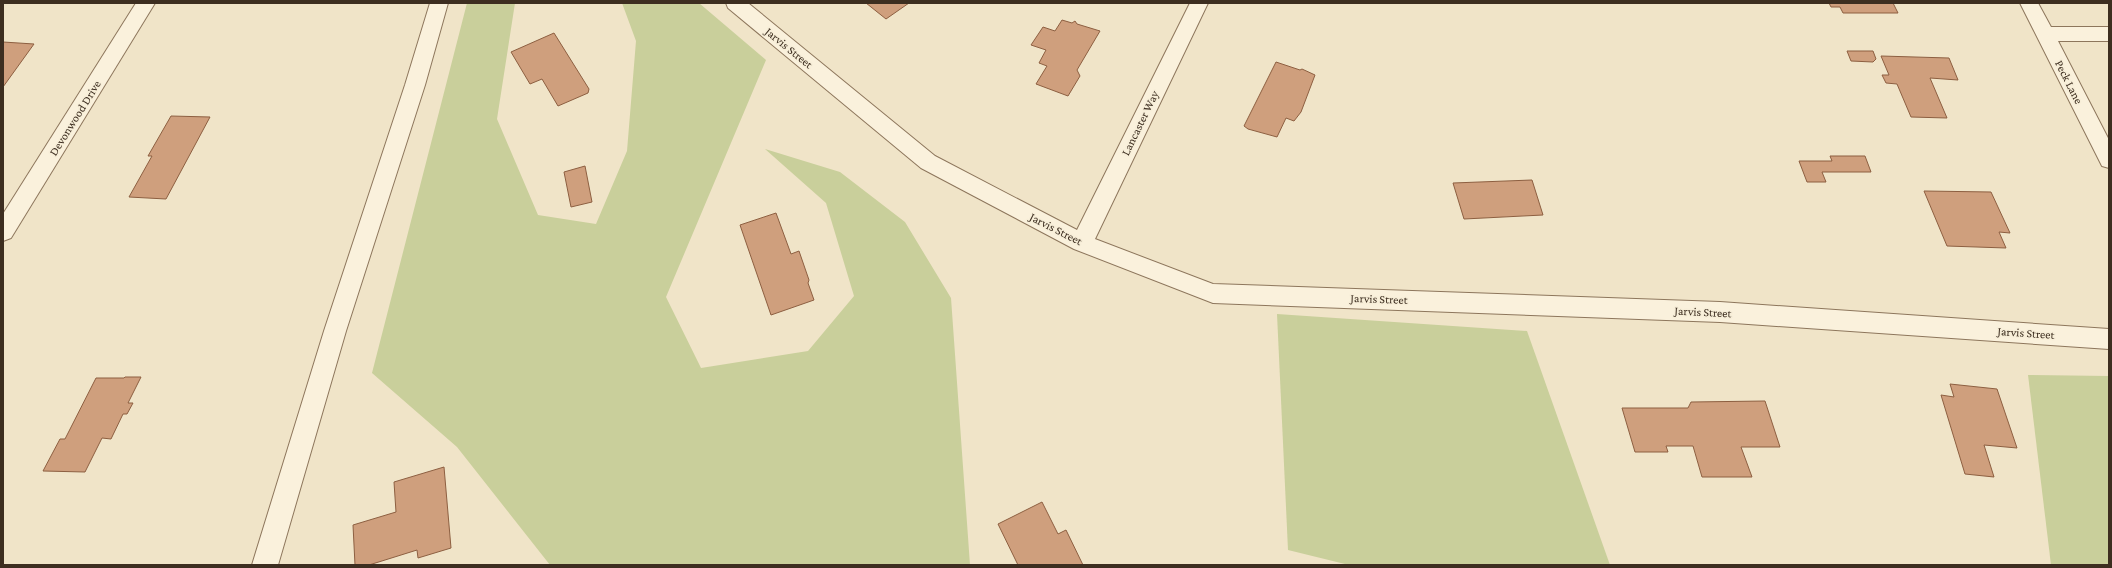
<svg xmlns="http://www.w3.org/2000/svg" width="2112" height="568" viewBox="0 0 2112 568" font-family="'Crimson Pro',serif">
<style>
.green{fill:#c9cf9b}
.building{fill:#cf9f7d;stroke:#8d5f41}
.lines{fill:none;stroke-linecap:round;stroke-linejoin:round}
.minor-casing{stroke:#8d765c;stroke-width:2}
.minor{fill:#faf1dc;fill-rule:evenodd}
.labels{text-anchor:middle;stroke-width:3;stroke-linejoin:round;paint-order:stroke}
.street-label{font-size:12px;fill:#3d2e20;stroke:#f7eed8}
</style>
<rect width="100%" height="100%" fill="#f0e4c8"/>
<g class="green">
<path d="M467 3H515L497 119 538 215 596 224 627 151 636 41 622 3H699L766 60 666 297 701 368 808 351 854 296 826 203 765 149 840 172 905 222 951 298 970 565H550L457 447 372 373Z"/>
<path d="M1277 314 1527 331 1610 565H1349L1288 550Z"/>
<path d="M2028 375 2109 376V565H2051Z"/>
</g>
<g class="building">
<path d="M866 3H909L886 19Z"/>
<path d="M1829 3H1893L1898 13H1843L1840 7H1831Z"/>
<path d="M1062 20 1072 23 1075 21 1077 24 1100 31 1077 70 1080 76 1068 96 1036 84 1047 66 1039 63 1046 50 1031 45 1043 27 1055 31Z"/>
<path d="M554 33 589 89 588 93 558 106 542 79 530 84 511 52Z"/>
<path d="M3 42 34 44 3 87Z"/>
<path d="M1847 51H1873L1876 59 1873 62 1851 61Z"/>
<path d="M1881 56 1949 58 1958 80 1930 78 1947 118 1911 117 1897 84 1886 83 1882 75H1889Z"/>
<path d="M1276 62 1300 70 1302 69 1315 75 1301 112 1294 121 1286 118 1277 137 1248 129 1244 126Z"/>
<path d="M171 116 210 117 166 199 129 197 152 156H148Z"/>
<path d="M1830 156H1865L1871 172H1822L1826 182H1807L1799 161H1832Z"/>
<path d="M585 166 592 202 571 207 564 172Z"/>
<path d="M1532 180 1543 215 1464 219 1453 183Z"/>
<path d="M1924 191 1991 192 2010 233 1999 232 2006 248 1947 246Z"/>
<path d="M776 213 791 254 799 251 809 280 808 283 814 300 771 315 740 225Z"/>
<path d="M125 377H141L128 403H133L127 414H123L111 439 102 438 85 472 43 471 60 439H65L96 378H124Z"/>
<path d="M1950 384 1997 389 2017 448 1984 445 1994 477 1965 474 1941 395 1954 397Z"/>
<path d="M1765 401 1780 447H1741L1752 477H1702L1693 446H1666L1668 452H1635L1622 408H1688L1691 402Z"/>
<path d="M444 467 451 548 418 558 417 550 369 565H355L353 525 396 512 394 482Z"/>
<path d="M1042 502 1058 534 1066 530 1083 565H1018L998 524Z"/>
</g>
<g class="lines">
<g class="minor-casing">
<g id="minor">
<path d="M136 3H155L11 238 3 241V214Z"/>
<path d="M430 3H448L425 85 346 331 278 565H252L324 331 405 85Z"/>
<path d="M726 3H748L935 156 1077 230 1190 3H1208L1095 239 1213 284 1720 302 2109 329V349L1720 322 1213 303 1074 249 921 168 728 8Z"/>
<path d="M2020 3H2038L2051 27H2109V41H2058L2109 140V168L2102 166Z"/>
</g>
</g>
<use href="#minor" class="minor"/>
</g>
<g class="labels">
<g class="street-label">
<text transform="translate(789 48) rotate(39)" y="4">Jarvis Street</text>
<text transform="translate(2069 82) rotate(63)" y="4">Peck Lane</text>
<text transform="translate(75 118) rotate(-58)" y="4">Devonwood Drive</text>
<text transform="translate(1140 123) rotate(-64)" y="4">Lancaster Way</text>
<text transform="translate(1056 229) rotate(27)" y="4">Jarvis Street</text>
<text transform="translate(1379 299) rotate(2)" y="4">Jarvis Street</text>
<text transform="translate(1703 312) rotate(3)" y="4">Jarvis Street</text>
<text transform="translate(2026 333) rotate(4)" y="4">Jarvis Street</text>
</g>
</g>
<rect width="2112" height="568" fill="none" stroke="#3d2e20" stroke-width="8"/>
</svg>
